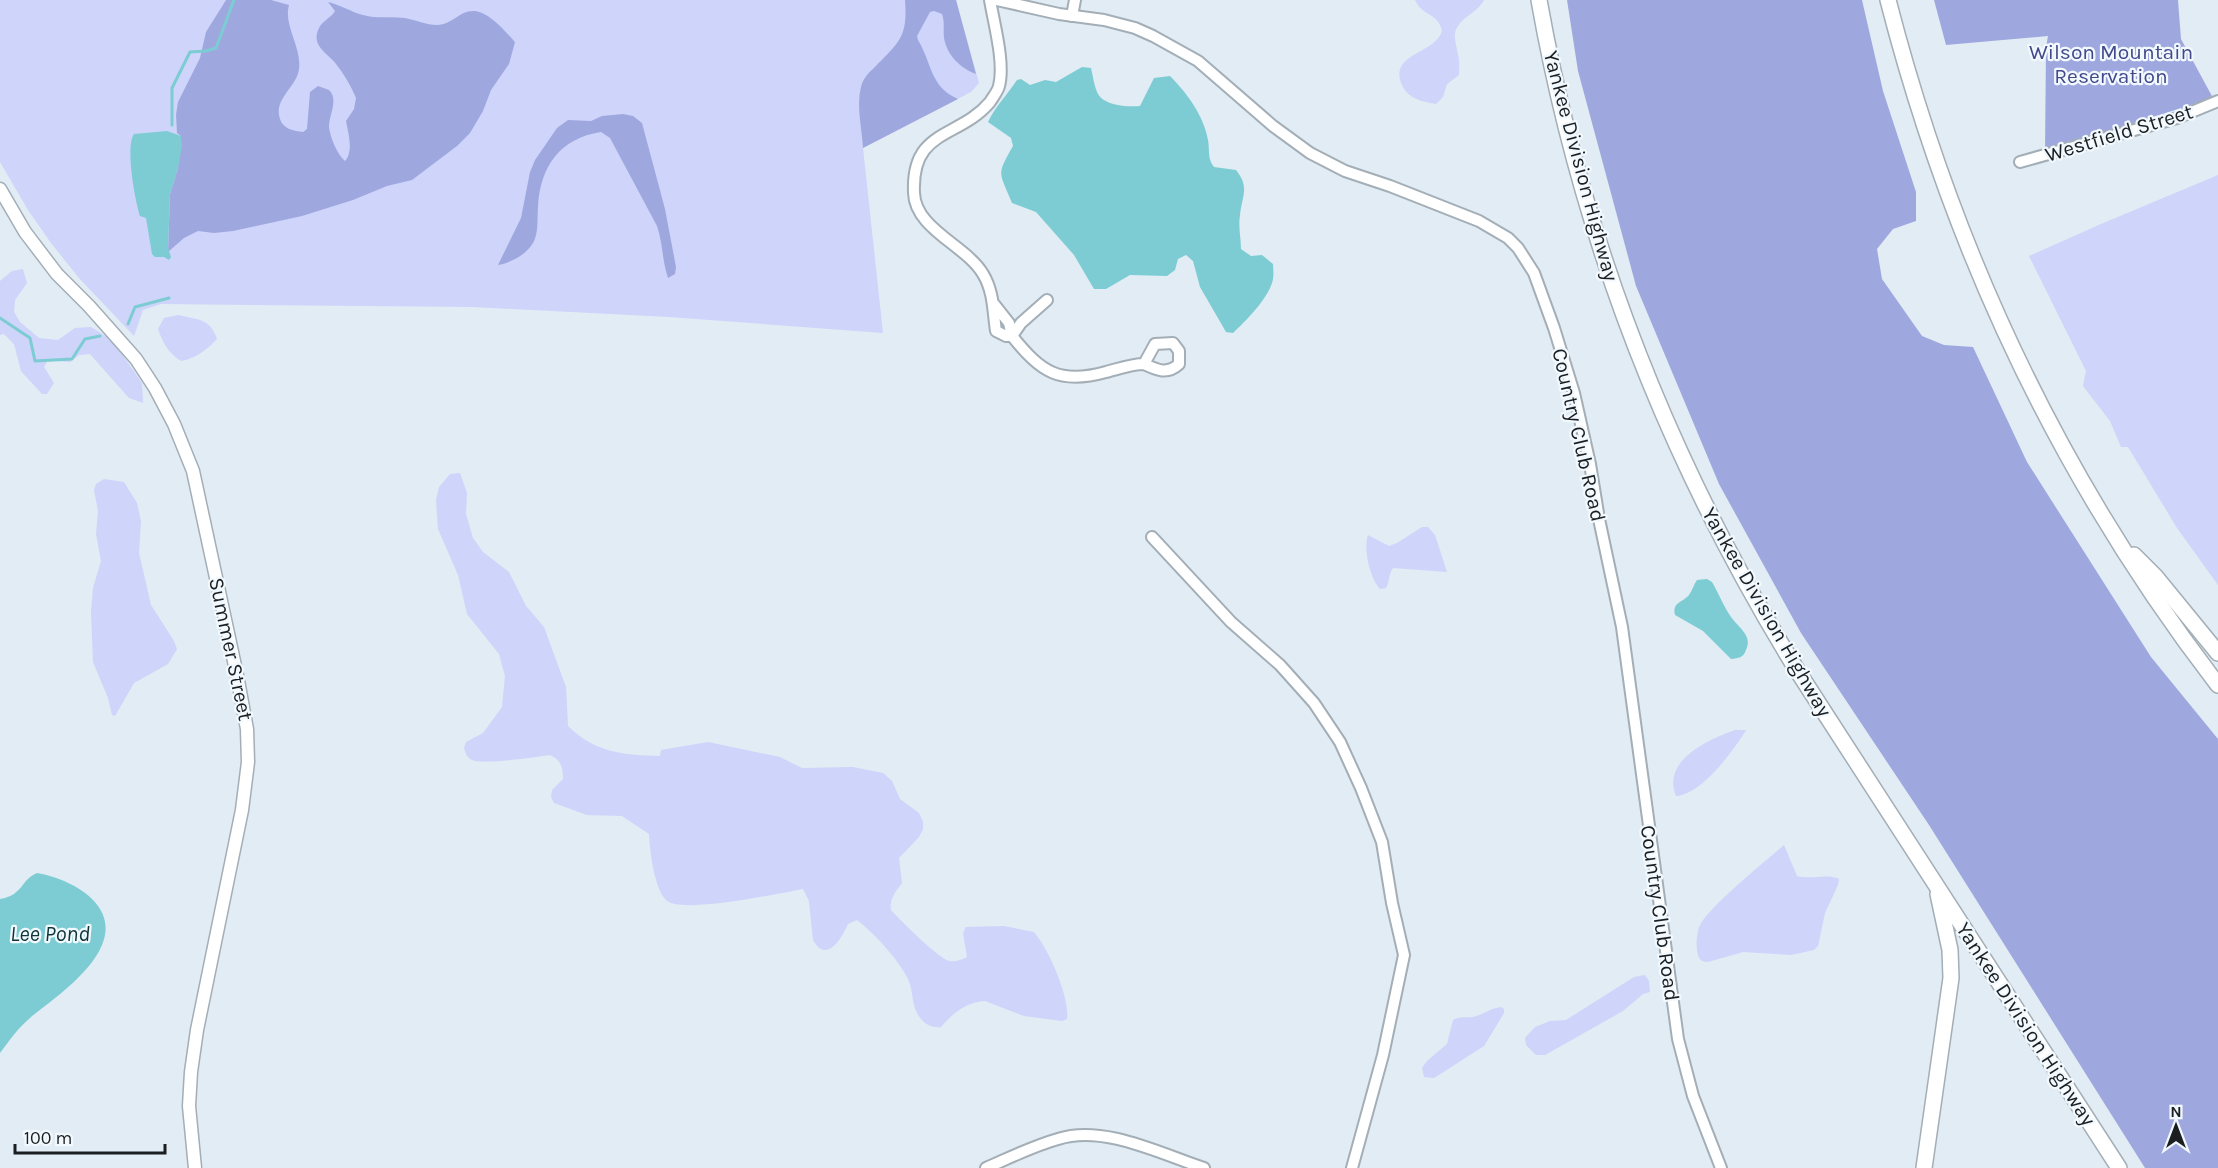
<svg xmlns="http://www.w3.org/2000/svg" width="2218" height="1168" viewBox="0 0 2218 1168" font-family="Karla,sans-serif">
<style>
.green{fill:#ced4fa}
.forest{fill:#9fa8de}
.water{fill:#7dccd3}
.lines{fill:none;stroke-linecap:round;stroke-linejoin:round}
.stream{stroke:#7dccd3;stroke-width:3}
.minor-casing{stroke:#a3aeb6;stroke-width:14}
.major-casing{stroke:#a3aeb6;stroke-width:15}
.highway-casing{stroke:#a3aeb6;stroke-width:18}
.minor{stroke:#fff;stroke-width:10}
.major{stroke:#fff;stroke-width:12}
.highway{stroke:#fff;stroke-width:15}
.labels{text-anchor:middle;stroke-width:4.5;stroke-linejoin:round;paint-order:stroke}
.park-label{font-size:21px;fill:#42488a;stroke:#f2f9fe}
.street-label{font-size:21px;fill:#1a1e21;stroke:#f2f9fe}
.water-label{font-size:22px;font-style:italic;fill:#0e3639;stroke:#f2f9fe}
</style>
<rect width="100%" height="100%" fill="#e1ecf5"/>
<g class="green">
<path d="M0 0H956L979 83 971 92 863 148 883 333 669 317 473 307 161 304 143 310 134 336 79 278 51 243 28 210 0 162Z"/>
<path d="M1415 0H1484C1479 9 1471 13 1463 20 1450 32 1456 41 1458 55 1460 62 1459 69 1459 75L1447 84 1443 97 1436 104C1424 102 1409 99 1403 87 1386 52 1437 55 1442 30 1437 12 1423 17 1415 0Z"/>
<path d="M2218 175V585L2177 528 2128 447H2121L2110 421 2083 386 2086 371 2029 256 2101 224Z"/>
<path d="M23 269 27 283 15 300 14 312 20 322 39 338 58 340 75 328 91 327 112 340 142 383 143 403 129 398 90 354 79 355 70 362 48 360 44 367 54 383 47 394H42L21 371 14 344 4 334 0 335V281L12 271Z"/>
<path d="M178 315C198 320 210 318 217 339 206 350 197 358 181 361 168 353 163 343 158 329L164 318Z"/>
<path d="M460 473 467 493 466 514 473 538 483 552 509 572 526 606 544 627 566 687 568 726C595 753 624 755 660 756L661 750 708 742 780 757 802 768 853 767 883 773 892 781 900 799 919 813 923 822V829L919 837 899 858 902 883C896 891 889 899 891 910 900 920 938 958 949 961 955 962 962 960 967 957L963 933 966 927 1004 926 1034 932C1048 948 1070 997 1067 1019L1062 1021 1024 1016 985 1001C966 1002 953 1013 941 1027 933 1028 926 1025 921 1019 911 1008 914 992 908 979 898 959 875 934 857 920L848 924C842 937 827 965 813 940L809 901 803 889C780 893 681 915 666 900 654 888 650 851 649 834L622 816 587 815 554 803 551 797 552 790 563 779C563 767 561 760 550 755 535 757 482 765 472 760 467 758 465 752 464 748L466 742 483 733 502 707 505 676 499 654 467 614 458 575 438 529 436 500 439 487 450 474Z"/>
<path d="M104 479 124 482 137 503 141 521 139 553 151 605 174 641 177 649 168 664 134 683 115 716 112 715 108 698 93 662 91 612 93 588 101 561 96 534 98 511 94 490 96 484Z"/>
<path d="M1422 527H1428L1435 535 1447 572 1393 568C1388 575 1390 581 1386 588L1380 589C1370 578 1363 549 1368 535L1389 546 1397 543Z"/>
<path d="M1735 730H1746C1734 750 1701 795 1676 796 1661 760 1710 739 1735 730Z"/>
<path d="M1784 845 1797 876C1810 880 1827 873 1839 879L1838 885 1825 913 1818 946 1814 950 1791 955 1743 952 1708 962C1700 962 1698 958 1697 950 1696 943 1697 934 1699 927 1707 908 1765 862 1784 845Z"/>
<path d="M1645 975 1649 981 1650 992 1643 994 1623 1011 1545 1055H1536L1526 1045 1525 1038 1535 1027 1550 1021 1566 1020 1634 977Z"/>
<path d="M1501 1007 1504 1009V1013L1484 1046 1434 1078 1424 1077 1422 1068 1427 1061 1447 1044 1453 1020C1461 1016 1465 1018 1473 1017 1483 1015 1490 1008 1501 1007Z"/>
</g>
<g class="forest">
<path d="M226 0H271L289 5C283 25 302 47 299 69 297 87 273 99 280 119 283 129 294 131 303 132L307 129 310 92 318 86 329 90C339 100 329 114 329 127 330 137 337 154 345 161 354 151 348 132 346 121L354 109 356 98C351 86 344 74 336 64 328 53 310 46 319 28 322 21 331 18 335 11L328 2C341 5 351 12 363 15 377 19 391 16 405 18 416 20 426 25 437 25 454 24 459 10 475 11 490 13 506 32 515 42L509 64 491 90 483 111 470 133 457 146 412 180 387 186 353 200 302 216 233 231 214 233 198 231 184 238 168 252 170 194 178 168 181 136 177 133 176 115 178 102 200 58 206 32Z"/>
<path d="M905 0H956L976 74C960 68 947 55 944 38 943 30 945 22 942 14L934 11 930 12 917 36 918 40C932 63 930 87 958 99L863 148C862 129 856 106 861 87 863 79 868 73 874 68 899 42 908 38 905 0Z"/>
<path d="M1567 0H1862L1883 91 1916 192V221L1893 229 1877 249 1882 279 1922 336 1944 345 1973 347 2027 462 2151 657 2218 739V1168H2145L1929 825 1801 633 1719 484 1636 286 1578 71Z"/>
<path d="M1934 0H2178L2181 39 2213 98 2045 151 2046 47 2048 36 1946 45Z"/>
<path d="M623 114 633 116 642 123 665 209 676 267 675 274 668 278C662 260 663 244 657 226L610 138 601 132C560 138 540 167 538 207 537 218 539 233 533 243 526 255 510 263 498 265L521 218 530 172 535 160 557 128 568 120 591 121 602 116Z"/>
</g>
<g class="water">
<path d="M1082 67 1091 68C1093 76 1094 85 1097 92 1103 106 1127 107 1140 106L1154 78 1170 76C1187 93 1204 116 1208 140 1210 151 1207 158 1214 167L1236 170C1250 187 1242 196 1240 215 1238 226 1241 238 1241 249L1251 256 1262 255 1273 264C1273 269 1274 274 1273 279 1270 297 1246 321 1233 333L1226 332 1200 287 1193 261 1186 255 1178 259 1175 270 1167 276 1130 275 1106 289H1094L1074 255 1036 212 1012 203C999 171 996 176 1013 146L1011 138 988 122C995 107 1007 95 1017 80L1021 79 1030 85 1045 80 1056 82Z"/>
<path d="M167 131 181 136 182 146 178 168 170 194 168 248 171 257 169 260 164 257H155L152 254 146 218 140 216C135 200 125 147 134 134Z"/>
<path d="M1707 579 1712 582C1719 594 1724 607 1731 617 1739 628 1753 636 1746 650 1743 658 1739 658 1731 659L1703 631 1675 615C1672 602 1682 603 1689 595 1692 591 1694 584 1697 580Z"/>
<path d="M37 873C56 876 82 887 94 901 134 945 60 994 30 1018 18 1028 9 1041 0 1053V899C24 895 20 880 37 873Z"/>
</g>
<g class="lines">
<g class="stream">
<path d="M172 125V88L190 52 206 51 216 48 234 0"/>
<path d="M0 318 30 338 35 361 72 359 85 339 100 336"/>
<path d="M128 324 135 307 169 298"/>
</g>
<g class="minor-casing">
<g id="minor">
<path d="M990 0C994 24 1005 63 999 86 998 91 993 97 990 102 959 139 911 128 914 193 915 229 967 246 983 274 994 292 993 312 996 331L1006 336H1012L1009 323 994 304"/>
<path d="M997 0 1059 14 1104 20 1135 28 1153 36 1198 61 1273 126 1310 153 1345 171 1390 186 1479 221 1508 238 1518 248 1534 273 1554 328 1574 393 1590 464 1599 519 1622 627 1678 1039 1693 1096 1721 1168"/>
<path d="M1072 16 1075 0"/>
<path d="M2020 162 2177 118 2218 101"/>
<path d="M1047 300 1021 323 1012 336C1041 372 1059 385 1106 372 1118 369 1131 364 1144 364L1155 344 1173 343 1179 351V364C1167 375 1157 370 1144 364"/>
<path d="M1152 537 1231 622 1280 665 1314 703 1340 742 1361 788 1382 842 1392 903 1404 955 1383 1055 1352 1168"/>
<path d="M986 1168C1009 1158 1033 1146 1058 1139 1103 1124 1161 1154 1204 1168"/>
</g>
</g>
<g class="major-casing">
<path id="major" d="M0 189 25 232 57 274 89 306 136 359 155 388 174 424 193 471 237 675 247 729 248 762 242 810 197 1030 191 1072 189 1106 195 1168"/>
</g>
<g class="highway-casing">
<g id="highway">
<path d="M1539 0C1581 237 1669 462 1795 667L2119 1168"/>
<path d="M1888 0C1952 249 2061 481 2218 685"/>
<path d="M2134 555 2155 576 2218 653"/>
<path d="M1924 1168 1951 978 1950 950 1938 894"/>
</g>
</g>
<use href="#minor" class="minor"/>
<use href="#major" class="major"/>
<use href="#highway" class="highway"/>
</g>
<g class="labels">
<g class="park-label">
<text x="2111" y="59">Wilson Mountain<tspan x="2111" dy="24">Reservation</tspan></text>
</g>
<g class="street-label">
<text transform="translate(2119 133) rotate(-17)" y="7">Westfield Street</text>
<text transform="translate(1581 166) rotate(75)" y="7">Yankee Division Highway</text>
<text transform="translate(1579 435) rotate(77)" y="7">Country Club Road</text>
<text transform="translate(1767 612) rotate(60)" y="7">Yankee Division Highway</text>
<text transform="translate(231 649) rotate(78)" y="7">Summer Street</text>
<text transform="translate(1660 913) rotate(82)" y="7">Country Club Road</text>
<text transform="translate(2026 1024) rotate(57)" y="7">Yankee Division Highway</text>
</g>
<g class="water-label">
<text x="50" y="941">Lee Pond</text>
</g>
</g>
<g transform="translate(2176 1126)" stroke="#f2f9fe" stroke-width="4.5" paint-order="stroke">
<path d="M0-4.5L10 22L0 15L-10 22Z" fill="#1a1e21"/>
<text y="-9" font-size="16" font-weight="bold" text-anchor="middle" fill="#1a1e21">N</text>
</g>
<path d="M15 1144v9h150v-9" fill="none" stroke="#1a1e21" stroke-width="3"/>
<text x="24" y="1144" font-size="18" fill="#1a1e21" stroke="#f2f9fe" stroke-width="4.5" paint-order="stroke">100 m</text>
</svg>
